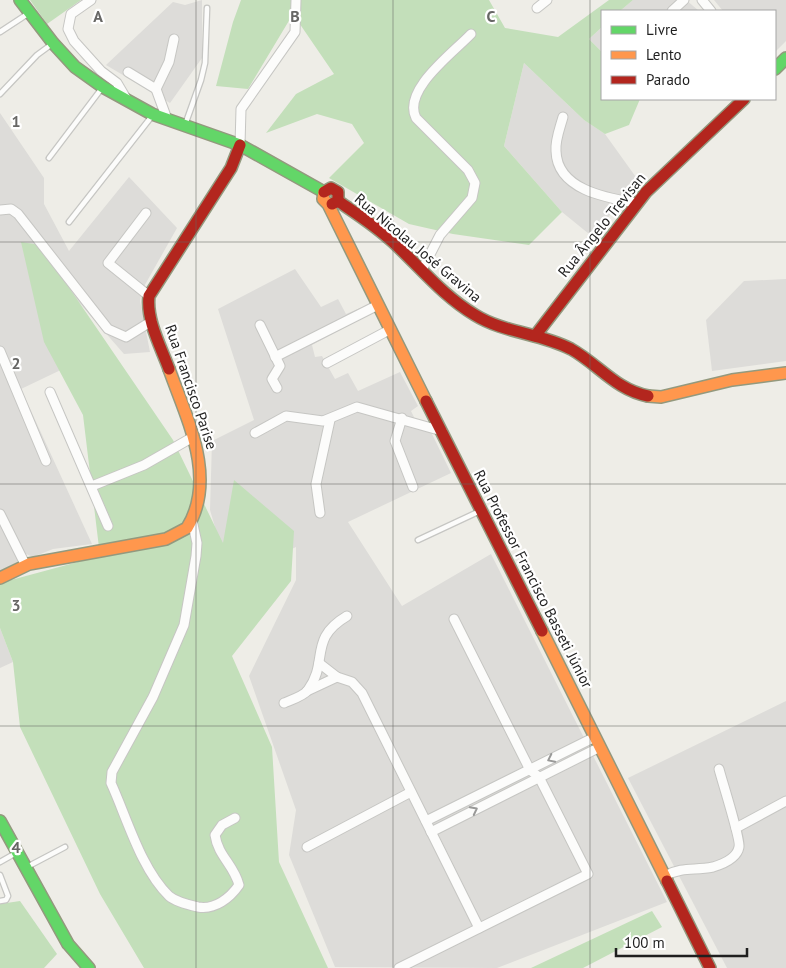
<svg xmlns="http://www.w3.org/2000/svg" width="786" height="968" viewBox="0 0 786 968" font-family="'PT Sans',sans-serif">
<style>
.residential{fill:#dddcd9}
.forest{fill:#c3dfba}
.lines{fill:none;stroke-linecap:round;stroke-linejoin:round}
.lane-casing{stroke:#c6c6c3;stroke-width:7}
.street-casing{stroke:#c6c6c3;stroke-width:11}
.fast-casing{stroke:#93997e;stroke-width:14}
.slow-casing{stroke:#93997e;stroke-width:14}
.jam-casing{stroke:#93997e;stroke-width:14}
.lane{stroke:#fcfcfb;stroke-width:4.5}
.street{stroke:#fcfcfb;stroke-width:9}
.fast{stroke:#63d668;stroke-width:11}
.slow{stroke:#ff974d;stroke-width:11}
.jam{stroke:#b3261e;stroke-width:11}
.oneway{stroke:#999998}
.grid{fill:none;stroke:#676765;stroke-width:1;stroke-opacity:0.55}
.labels{text-anchor:middle;stroke-width:4.5;stroke-linejoin:round;paint-order:stroke}
.street-label{font-size:15px;fill:#1f1f1f;stroke:#fff}
.grid-label{font-size:16px;text-anchor:middle;font-weight:bold;fill:#676765;stroke:#fff;stroke-width:4.5;stroke-linejoin:round;paint-order:stroke}
</style>
<rect width="100%" height="100%" fill="#eeede7"/>
<g class="residential">
<path d="M202 0V58L170 103 106 65 173 2 185 5Z"/>
<path d="M633 0H686L699 11H620Z"/>
<path d="M714 0H786V41L775 52V11H723Z"/>
<path d="M602 27V52L589 39Z"/>
<path d="M524 63 584 120 605 134 638 180 623 196 594 238 562 212 504 146Z"/>
<path d="M0 113 44 178V204L69 251 129 177 177 228 142 290 140 301 150 352 124 354 41 259 67 367 21 389 92 544 53 549 33 557 24 553 18 555 17 562 0 571Z"/>
<path d="M295 269 321 307 338 299 346 314 360 308 365 317 312 345 315 357 322 356 335 379 348 373 358 391 400 372 418 406 411 411 418 425 432 434 451 473 348 522 402 606 491 554 667 902 497 968 335 967 289 855 296 810 249 676 296 580V547L230 578 210 510 212 441 254 420 218 309Z"/>
<path d="M786 279V361L712 371 706 320 744 281Z"/>
<path d="M0 628 13 662 0 668Z"/>
<path d="M786 701V968H727L628 778Z"/>
</g>
<g class="forest">
<path d="M30 0H81L47 24Z"/>
<path d="M241 0H489L505 28 558 37 609 0H633L620 11H602V27L589 39 602 52V99H640L629 125 605 134 584 120 524 63 504 146 562 212 529 245 453 234 409 224 329 178 364 143 352 124 317 114 266 133 296 94 334 74 293 14 248 89 216 86 233 22Z"/>
<path d="M21 242 40 245 173 440 223 543 234 480 294 531 291 581 232 656 272 747 279 862 328 968H144L100 894 20 727 13 662 0 628V583L100 556 83 415 44 342Z"/>
<path d="M20 901 57 954 44 968H0V904Z"/>
<path d="M652 911 662 927 583 968H531Z"/>
</g>
<g class="lines">
<g class="lane-casing">
<g id="lane">
<path d="M0 32 29 13"/>
<path d="M0 94 37 55 52 44"/>
<path d="M185 125 201 80 205 63 207 8"/>
<path d="M49 158 102 88"/>
<path d="M69 222 152 116"/>
<path d="M418 540 480 511"/>
<path d="M0 862 16 853"/>
<path d="M27 867 65 847"/>
<path d="M0 875 8 896 6 900 0 901"/>
</g>
</g>
<g class="street-casing">
<g id="street">
<path d="M91 0 71 14 68 29 74 41 101 71 117 83 127 100"/>
<path d="M702 0 711 11"/>
<path d="M537 8 547 0"/>
<path d="M672 11 684 0"/>
<path d="M128 72 156 89 169 62 174 39"/>
<path d="M156 89 167 119"/>
<path d="M563 117C560 128 555 140 556 151 557 190 607 198 636 203"/>
<path d="M240 145 241 109 295 32 296 0"/>
<path d="M0 210 11 209 18 214 108 329 126 337 152 321"/>
<path d="M146 213 108 263 149 296"/>
<path d="M422 270 440 235 472 198 475 183 468 170 416 118C402 90 453 53 471 34"/>
<path d="M260 325 280 366 272 379 277 388"/>
<path d="M0 351 46 461"/>
<path d="M275 357 378 305"/>
<path d="M327 363 391 329"/>
<path d="M50 392 108 526"/>
<path d="M402 418 395 441 413 487"/>
<path d="M255 433 286 416 323 421 357 407 442 431"/>
<path d="M92 486 144 465 193 437"/>
<path d="M320 513 316 484 330 420"/>
<path d="M0 514 26 566"/>
<path d="M192 520 197 543 196 556 184 625 153 697 112 772 111 783C127 818 141 869 169 896 176 902 189 905 198 907 215 910 230 898 239 885 234 865 218 856 215 835L222 825 235 818"/>
<path d="M319 663 337 677 352 682 362 693 479 928"/>
<path d="M307 691 337 677"/>
<path d="M284 703C291 700 304 696 308 690 329 661 308 639 347 616"/>
<path d="M426 821 595 737"/>
<path d="M736 828 786 801"/>
<path d="M431 832 600 747"/>
<path d="M307 847 411 792"/>
<path d="M664 876C685 866 693 871 713 867 723 864 737 858 739 847 741 840 722 781 719 769"/>
<path d="M399 968 588 874 539 777 530 770 454 619"/>
</g>
</g>
<g class="fast-casing">
<g id="fast">
<path d="M20 0 53 43 75 67 103 87 152 114 240 145 324 192"/>
<path d="M775 69 786 58"/>
<path d="M0 821 68 944 89 968"/>
</g>
</g>
<g class="slow-casing">
<g id="slow">
<path d="M324 192 323 199 328 204 426 401"/>
<path d="M648 396 661 397 732 380 786 373"/>
<path d="M0 578 29 564 166 539 187 528C218 478 186 417 169 369"/>
<path d="M542 631 667 881"/>
</g>
</g>
<g class="jam-casing">
<g id="jam">
<path d="M324 192 331 188 338 192V201L332 204"/>
<path d="M338 201C357 214 376 226 393 242 420 267 443 296 475 315 504 333 540 333 571 349 598 364 616 390 648 396"/>
<path d="M535 336 646 192 744 99"/>
<path d="M169 369C161 347 146 320 149 296L231 168 240 145"/>
<path d="M426 401 542 631"/>
<path d="M667 881 710 968"/>
</g>
</g>
<use href="#lane" class="lane"/>
<use href="#street" class="street"/>
<use href="#fast" class="fast"/>
<use href="#slow" class="slow"/>
<use href="#jam" class="jam"/>
</g>
<defs><path id="oneway-chevron" d="M-2-3.5L2.5 0L-2 3.5" fill="none" stroke-width="1.6" stroke-linecap="round" stroke-linejoin="round" transform="scale(1.25)"/></defs>
<g class="oneway">
<use href="#oneway-chevron" transform="translate(551 759) rotate(154)"/>
<use href="#oneway-chevron" transform="translate(474 810) rotate(-27)"/>
</g>
<path class="grid" d="M196 0V968M393 0V968M590 0V968M0 242H786M0 484H786M0 726H786"/>
<g class="labels">
<g class="street-label">
<text transform="translate(602 225) rotate(-51)" y="5">Rua Ângelo Trevisan</text>
<text transform="translate(418 248) rotate(40)" y="5">Rua Nicolau José Gravina</text>
<text transform="translate(191 387) rotate(71)" y="5">Rua Francisco Parise</text>
<text transform="translate(533 579) rotate(63)" y="5">Rua Professor Francisco Basseti Júnior</text>
</g>
</g>
<g class="grid-label">
<text x="98" y="22">A</text>
<text x="295" y="22">B</text>
<text x="491" y="22">C</text>
<text x="16" y="127">1</text>
<text x="16" y="369">2</text>
<text x="16" y="611">3</text>
<text x="16" y="853">4</text>
</g>
<rect x="601" y="10" width="175" height="90" fill="#ffffff" stroke="#a5a5a5"/>
<rect x="611" y="26" width="25" height="8" fill="#63d668" stroke="#a5a5a5"/>
<text x="646" y="35" font-size="15" fill="#1f1f1f">Livre</text>
<rect x="611" y="51" width="25" height="8" fill="#ff974d" stroke="#a5a5a5"/>
<text x="646" y="60" font-size="15" fill="#1f1f1f">Lento</text>
<rect x="611" y="76" width="25" height="8" fill="#b3261e" stroke="#a5a5a5"/>
<text x="646" y="85" font-size="15" fill="#1f1f1f">Parado</text>
<path d="M616 948v8h131v-8" fill="none" stroke="#1f1f1f" stroke-width="2.5"/>
<text x="624" y="948" font-size="15" fill="#1f1f1f" stroke="#ffffff" stroke-width="4" paint-order="stroke">100 m</text>
</svg>
